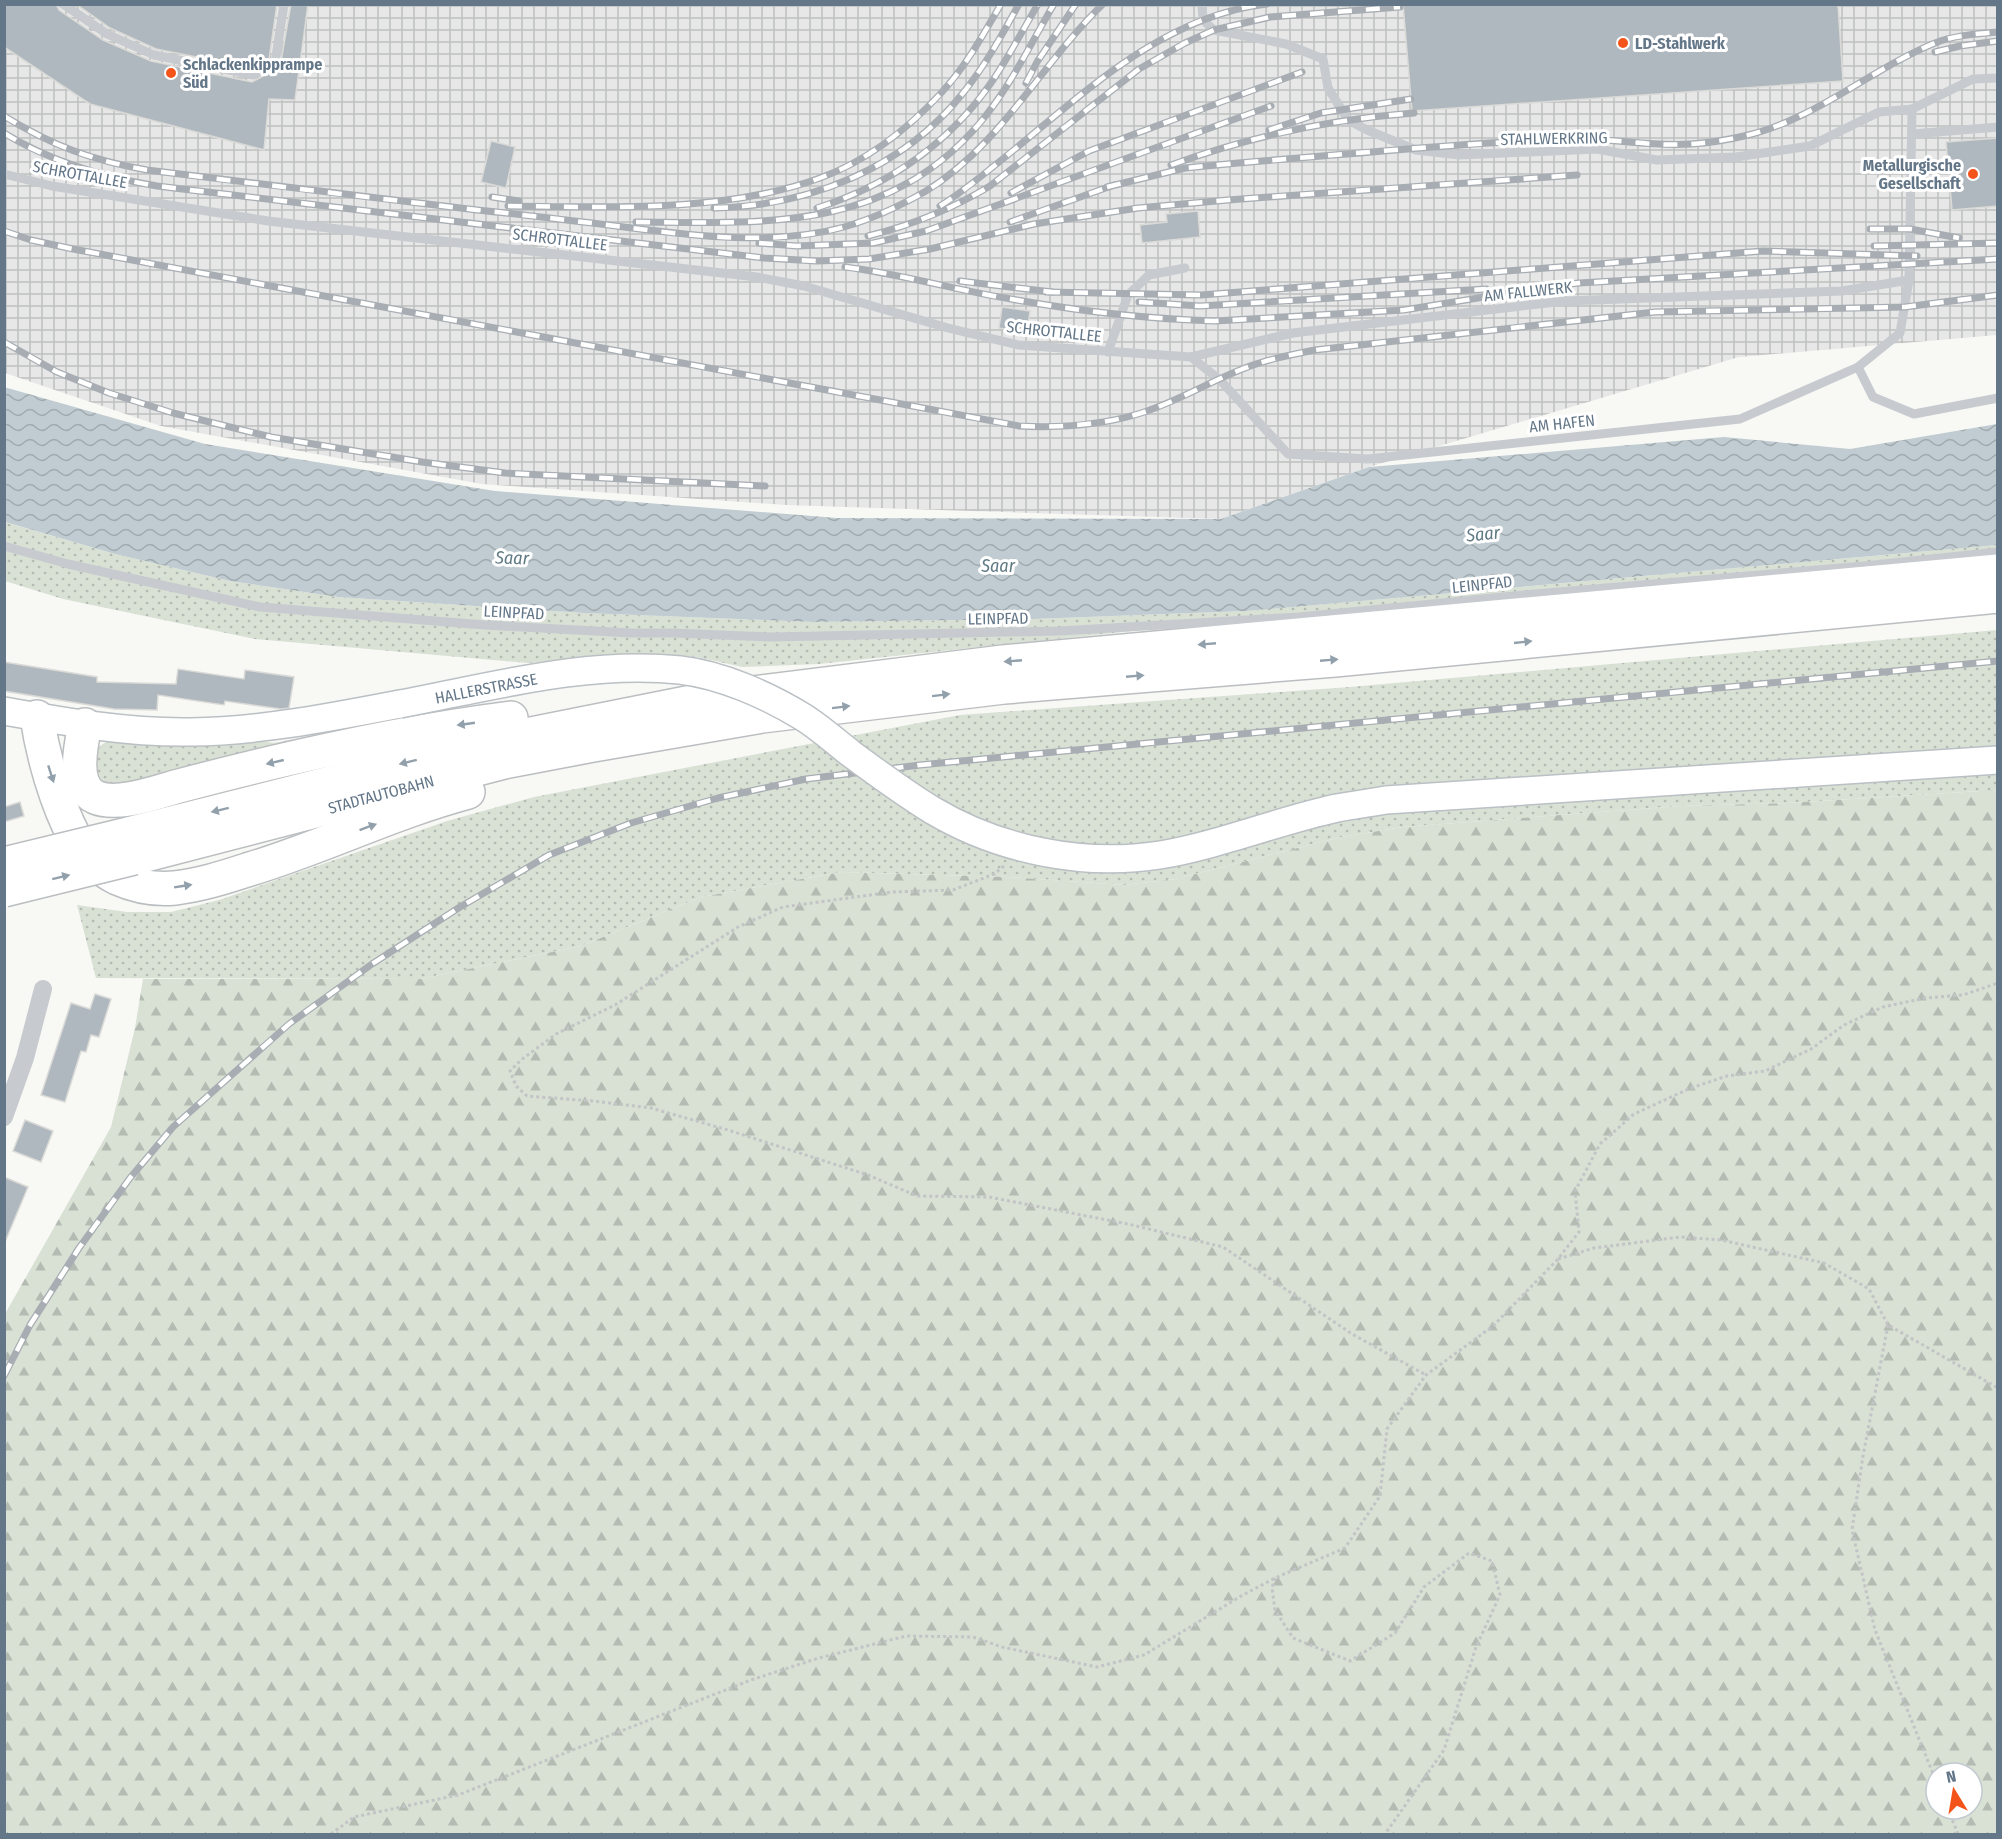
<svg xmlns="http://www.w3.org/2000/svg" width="2002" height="1839" viewBox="0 0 2002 1839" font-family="'Fira Sans Condensed',sans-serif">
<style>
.industrial{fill:url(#industrial-grid)}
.grass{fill:url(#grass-dots)}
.forest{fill:url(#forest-firs);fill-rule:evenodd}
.water{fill:url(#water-waves)}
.building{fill:#b0b8bf;stroke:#dadad7;stroke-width:1.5}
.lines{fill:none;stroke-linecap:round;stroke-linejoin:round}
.secondary-casing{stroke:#bbc0c5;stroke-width:30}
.highway-casing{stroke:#bbbec1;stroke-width:36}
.path{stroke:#c2c4c6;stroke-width:3;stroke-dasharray:3 3;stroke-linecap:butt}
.lane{stroke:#c7cbcf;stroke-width:9}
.street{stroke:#c7cbcf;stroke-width:18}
.secondary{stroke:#fff;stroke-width:27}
.highway{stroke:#fff;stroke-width:33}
.rail-casing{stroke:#a7adb3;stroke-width:7}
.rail{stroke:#fff;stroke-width:4.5;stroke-dasharray:14;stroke-linecap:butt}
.secondary-bridge-casing{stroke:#bbc0c5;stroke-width:30;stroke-linecap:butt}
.highway-bridge-casing{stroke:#bbbec1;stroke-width:36;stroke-linecap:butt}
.secondary-bridge{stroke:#fff;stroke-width:27}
.highway-bridge{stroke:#fff;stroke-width:33}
.oneway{fill:#92a0ac}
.poi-dot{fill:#f45319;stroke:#fff;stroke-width:2}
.labels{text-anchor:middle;stroke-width:6;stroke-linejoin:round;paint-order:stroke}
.poi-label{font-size:16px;font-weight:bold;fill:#647789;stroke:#fff;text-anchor:start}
.street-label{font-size:16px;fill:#647789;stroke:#fff}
.water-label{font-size:18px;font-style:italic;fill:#607a84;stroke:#fff}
</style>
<defs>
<pattern id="industrial-grid" width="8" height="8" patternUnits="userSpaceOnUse" patternTransform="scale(1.5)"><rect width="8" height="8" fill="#e6e7e6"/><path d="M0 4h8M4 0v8" fill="none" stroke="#bec0c0"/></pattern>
<pattern id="grass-dots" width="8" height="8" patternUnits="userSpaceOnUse" patternTransform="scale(1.5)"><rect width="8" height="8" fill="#d9e1d5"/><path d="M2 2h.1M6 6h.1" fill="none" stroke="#b4bbb3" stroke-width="1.8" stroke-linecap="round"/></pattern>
<pattern id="forest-firs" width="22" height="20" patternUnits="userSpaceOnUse" patternTransform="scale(1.5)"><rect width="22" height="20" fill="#d9e1d5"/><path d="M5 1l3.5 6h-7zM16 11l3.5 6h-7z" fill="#b4bbb3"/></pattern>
<pattern id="water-waves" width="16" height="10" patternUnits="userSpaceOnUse" patternTransform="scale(1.5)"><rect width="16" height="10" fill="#c0ccd1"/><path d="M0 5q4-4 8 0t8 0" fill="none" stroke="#a0aaaf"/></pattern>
</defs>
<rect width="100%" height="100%" fill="#f8f8f5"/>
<path class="industrial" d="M5 5H1997V335L1739 357 1369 467 1221 519 786 505 482 484 161 426 5 373Z"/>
<g class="grass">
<path d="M4 522 115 554 230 581 338 597 584 613 814 622 1033 619 1246 611 1997 545 1998 554 1333 610 819 664 742 667 697 657 653 654 604 655 528 663 255 639 63 599 5 581Z"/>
<path d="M1997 630V790L1787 803 1680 806 1403 827 1341 837 1175 879 1124 885 1008 877 841 872 701 897 581 946 420 979 96 978 77 905 127 912H171L219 900 447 821 534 797 960 715 1350 687Z"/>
<path d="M341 730 127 785C119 784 110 785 103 782 89 775 91 758 99 748 101 744 107 742 111 740H252L274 743Z"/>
</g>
<path class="forest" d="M1997 790V1834H5V1314L111 1127 135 1028 143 979H420L581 946 701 897 841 872 1008 877 1124 885 1175 879 1341 837 1403 827 1680 806 1787 803ZM1936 1773H1972V1809H1936Z"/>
<path class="water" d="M4 387 205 444 495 491 837 518 1221 519 1369 467 1724 437 1850 449 1997 424V545L1246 611 1033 619 814 622 584 613 338 597 230 581 115 554 5 522Z"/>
<g class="building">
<path d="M4 4H56L59 10 103 40 151 61 252 82 280 67 291 4H308L295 100 269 99 264 150 90 104 4 47Z"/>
<path d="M76 4H277L269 59 252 68 156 49 110 28Z"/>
<path d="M1403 4H1838L1843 81 1412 111Z"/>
<path d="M1998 138V206L1952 210 1946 142Z"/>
<path d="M491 141 515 147 506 188 481 182Z"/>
<path d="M1198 211 1200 237 1142 243 1140 225 1167 222 1166 214Z"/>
<path d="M1002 307 1030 311 1027 333 999 328Z"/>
<path d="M4 662 97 677V682L176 684 178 669 244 679 245 670 294 677 289 708 281 709 225 701 224 705 158 695 157 710 114 709 4 691Z"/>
<path d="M20 802 24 816 4 822V807Z"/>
<path d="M95 994 111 999 99 1037 91 1035 86 1052 81 1051 65 1102 41 1095 71 1003 90 1009Z"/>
<path d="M25 1120 53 1131 41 1162 13 1151Z"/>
<path d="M4 1177 28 1187 5 1242H4Z"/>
</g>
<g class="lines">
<g class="secondary-casing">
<g id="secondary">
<path d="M4 711C66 722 128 733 191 732 262 731 332 717 400 704"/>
<path d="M932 810C999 850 1083 867 1160 855 1220 845 1277 821 1337 808 1353 805 1370 803 1386 800L1998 760"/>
</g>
</g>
<g class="highway-casing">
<g id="highway">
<path d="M37 717C43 756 56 803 75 838 83 854 101 870 117 878 135 886 156 890 175 888 201 885 225 877 250 869 323 847 393 812 468 792"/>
<path d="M85 725C81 745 71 785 95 797 117 807 157 792 179 786 288 757 399 732 511 718"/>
<path d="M128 834 496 741 712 698 1003 662 1998 571"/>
<path d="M134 858 504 762 593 745 762 716 1004 687 1335 660 1998 596"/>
</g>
</g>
<g class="path">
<path d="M1004 866 994 874 953 890 892 892 783 907 738 927 615 1005 556 1034 521 1060 510 1071 516 1086 527 1096 593 1101 651 1108 728 1130 868 1175 917 1196 989 1197 1128 1224 1223 1247 1352 1334 1426 1375"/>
<path d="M1558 1259 1594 1248 1680 1237 1721 1240 1824 1263 1869 1289 1888 1325 1998 1388"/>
<path d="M1888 1325 1863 1456 1852 1530 1875 1630 1936 1781"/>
<path d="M1275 1578 1272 1588 1275 1610 1293 1638 1350 1661 1395 1633 1424 1587 1469 1553 1492 1561 1500 1595 1476 1647 1444 1750 1385 1834"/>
<path d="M1948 1809 1958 1834"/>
<path d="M331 1834 354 1817 458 1795 751 1680 819 1658 906 1636 973 1637 1002 1647 1097 1667 1144 1655 1241 1596 1275 1578 1345 1548 1380 1496 1387 1429 1426 1375 1493 1326 1558 1259 1579 1232 1575 1191 1600 1144 1634 1114 1691 1088 1727 1076 1765 1071 1811 1049 1844 1025 1883 1007 1925 998 1963 995 1998 983"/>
</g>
<g class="lane">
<path d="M63 4 107 34 154 55 253 75 275 63 284 4"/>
<path d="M1202 4 1203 20 1214 30 1286 44 1323 59 1328 88 1348 120 1367 130 1416 150 1459 155 1597 149 1657 160 1736 157 1810 146 1879 112 1912 109 1973 79 1998 78"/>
<path d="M1913 134 1998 127"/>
<path d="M4 174 52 186 268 221 757 277 804 286 948 328 1018 345 1191 357 1293 333 1565 301 1842 291 1909 280 1912 109"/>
<path d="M1108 352 1128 295 1149 275 1185 268"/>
<path d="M1191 357 1220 380 1288 454 1368 459 1740 419 1858 367 1900 333 1909 280"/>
<path d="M1858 367 1873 397 1914 414 1998 398"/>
<path d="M4 546 68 564 260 607 485 625 631 633H674L771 637 1060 631 1299 617 1535 594 1864 566 1998 552"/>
</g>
<path class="street" d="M4 1117 25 1058 43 989"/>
<use href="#secondary" class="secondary"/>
<use href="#highway" class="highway"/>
<g class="rail-casing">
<g id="rail">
<path d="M1935 52 1960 46 1998 41"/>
<path d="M1026 83 1037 62 1076 4"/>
<path d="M4 116C53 146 91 160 147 170 257 184 367 197 477 210 526 215 575 221 624 227 694 236 775 246 844 227 872 219 900 206 926 191 1000 146 1042 63 1103 4"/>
<path d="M1269 130 1321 113 1411 99"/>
<path d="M4 133C51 162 103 177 157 186L764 258 817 261 869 259 930 249 1034 224 1138 208 1228 200 1577 175"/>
<path d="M1171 165C1248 137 1332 119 1414 113"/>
<path d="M1107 187 1185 168 1238 163C1349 154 1461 143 1573 139 1612 138 1651 147 1691 144 1708 143 1727 140 1744 136 1815 120 1869 70 1935 43 1955 35 1977 34 1998 32"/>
<path d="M1011 193 1089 151 1302 72"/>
<path d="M492 197 519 201"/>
<path d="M508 206C609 207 724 213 820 178 867 161 909 128 942 92 966 66 983 35 1001 4"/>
<path d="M940 206C961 193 980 177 999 162 1079 98 1160 16 1267 4"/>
<path d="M714 208C808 206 903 169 963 93 985 66 1002 35 1019 4"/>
<path d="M817 208C889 185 950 143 993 80 1009 56 1023 30 1038 4"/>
<path d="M636 222C765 223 886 232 979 124 1009 89 1030 45 1054 4"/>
<path d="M1010 222 1114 185"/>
<path d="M1870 229H1910L1959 238"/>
<path d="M4 231 31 240 73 249 1019 426C1058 428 1101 425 1138 414 1174 403 1205 384 1240 370 1264 360 1290 355 1315 350L1655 312 1905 307 1998 295"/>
<path d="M868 236C912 225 952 209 990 186L1139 69 1185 43 1214 30 1270 17 1400 7"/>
<path d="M759 243 797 246 873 243 926 231 1271 106"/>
<path d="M1874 246 1998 243"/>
<path d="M845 267C901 274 955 290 1011 299 1078 311 1147 319 1215 321L1404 310 1552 286 1579 283 1998 259"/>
<path d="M960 281 1052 292"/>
<path d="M1046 292 1201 295 1763 251 1917 256"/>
<path d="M1139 302 1200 306 1486 289"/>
<path d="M4 342 57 372 109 393 173 413 271 437 422 462 505 473 765 486"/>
<path d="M4 1376 30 1325 79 1248 130 1178 173 1127 289 1024 372 964 460 907 549 855 631 823 718 798 806 779 920 765 1998 661"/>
</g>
</g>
<use href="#rail" class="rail"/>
<g class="secondary-bridge-casing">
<path id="secondary-bridge" d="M400 704C491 687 587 660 680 670 722 675 767 695 803 717 819 727 835 741 850 753 877 773 904 793 932 810"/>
</g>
<g class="highway-bridge-casing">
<g id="highway-bridge">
<path d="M4 864 128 834"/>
<path d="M4 890 134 858"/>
</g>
</g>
<use href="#secondary-bridge" class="secondary-bridge"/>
<use href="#highway-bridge" class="highway-bridge"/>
</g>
<defs><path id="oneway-solid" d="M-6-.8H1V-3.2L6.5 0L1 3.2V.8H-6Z" transform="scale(1.5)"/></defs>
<g class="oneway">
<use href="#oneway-solid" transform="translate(1523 642) rotate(-6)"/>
<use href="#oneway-solid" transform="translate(1207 644) rotate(175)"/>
<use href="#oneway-solid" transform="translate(1329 660) rotate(-5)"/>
<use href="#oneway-solid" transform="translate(1013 661) rotate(175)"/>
<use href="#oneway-solid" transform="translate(1135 676) rotate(-5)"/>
<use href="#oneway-solid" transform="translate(941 695) rotate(-7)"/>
<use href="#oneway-solid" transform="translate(841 707) rotate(-7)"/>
<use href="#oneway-solid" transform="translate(466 724) rotate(172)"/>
<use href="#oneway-solid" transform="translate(275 762) rotate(167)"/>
<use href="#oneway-solid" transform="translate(408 762) rotate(166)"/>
<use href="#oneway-solid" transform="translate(51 774) rotate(72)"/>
<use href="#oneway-solid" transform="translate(220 810) rotate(166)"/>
<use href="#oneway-solid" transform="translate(368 827) rotate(-20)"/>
<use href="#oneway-solid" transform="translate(61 877) rotate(-14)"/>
<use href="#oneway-solid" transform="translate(183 886) rotate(-9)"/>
</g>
<g class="poi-dot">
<circle cx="1623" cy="43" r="6"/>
<circle cx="171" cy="73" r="6"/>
<circle cx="1973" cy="174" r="6"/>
</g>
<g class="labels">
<g class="poi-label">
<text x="1635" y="49">LD-Stahlwerk</text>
<text x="183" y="70">Schlackenkipprampe<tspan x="183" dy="18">Süd</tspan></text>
<text x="1961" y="171" text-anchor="end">Metallurgische<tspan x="1961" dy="18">Gesellschaft</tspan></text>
</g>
<g class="street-label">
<text transform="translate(1554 138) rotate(-1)" y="6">STAHLWERKRING</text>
<text transform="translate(80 174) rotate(10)" y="6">SCHROTTALLEE</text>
<text transform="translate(560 239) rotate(7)" y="6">SCHROTTALLEE</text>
<text transform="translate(1528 291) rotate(-6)" y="6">AM FALLWERK</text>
<text transform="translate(1054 331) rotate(6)" y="6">SCHROTTALLEE</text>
<text transform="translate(1562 423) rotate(-6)" y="6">AM HAFEN</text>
<text transform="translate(1482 584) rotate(-6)" y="6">LEINPFAD</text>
<text transform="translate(514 612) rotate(3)" y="6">LEINPFAD</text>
<text transform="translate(998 618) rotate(-1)" y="6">LEINPFAD</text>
<text transform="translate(486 688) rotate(-11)" y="6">HALLERSTRASSE</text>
<text transform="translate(381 794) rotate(-15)" y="6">STADTAUTOBAHN</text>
</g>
<g class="water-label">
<text transform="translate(1483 534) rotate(-5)" y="6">Saar</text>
<text transform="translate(512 558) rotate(2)" y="6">Saar</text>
<text x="998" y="572">Saar</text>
</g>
</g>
<rect width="2002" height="1839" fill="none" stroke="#647789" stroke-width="12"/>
<g transform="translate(1954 1791) rotate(349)"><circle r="28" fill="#ffffff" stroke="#c1c9d0" stroke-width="1.5"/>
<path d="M0-4.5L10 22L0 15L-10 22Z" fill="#f45319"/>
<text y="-9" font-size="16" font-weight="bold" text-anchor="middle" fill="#647789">N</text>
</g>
</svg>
